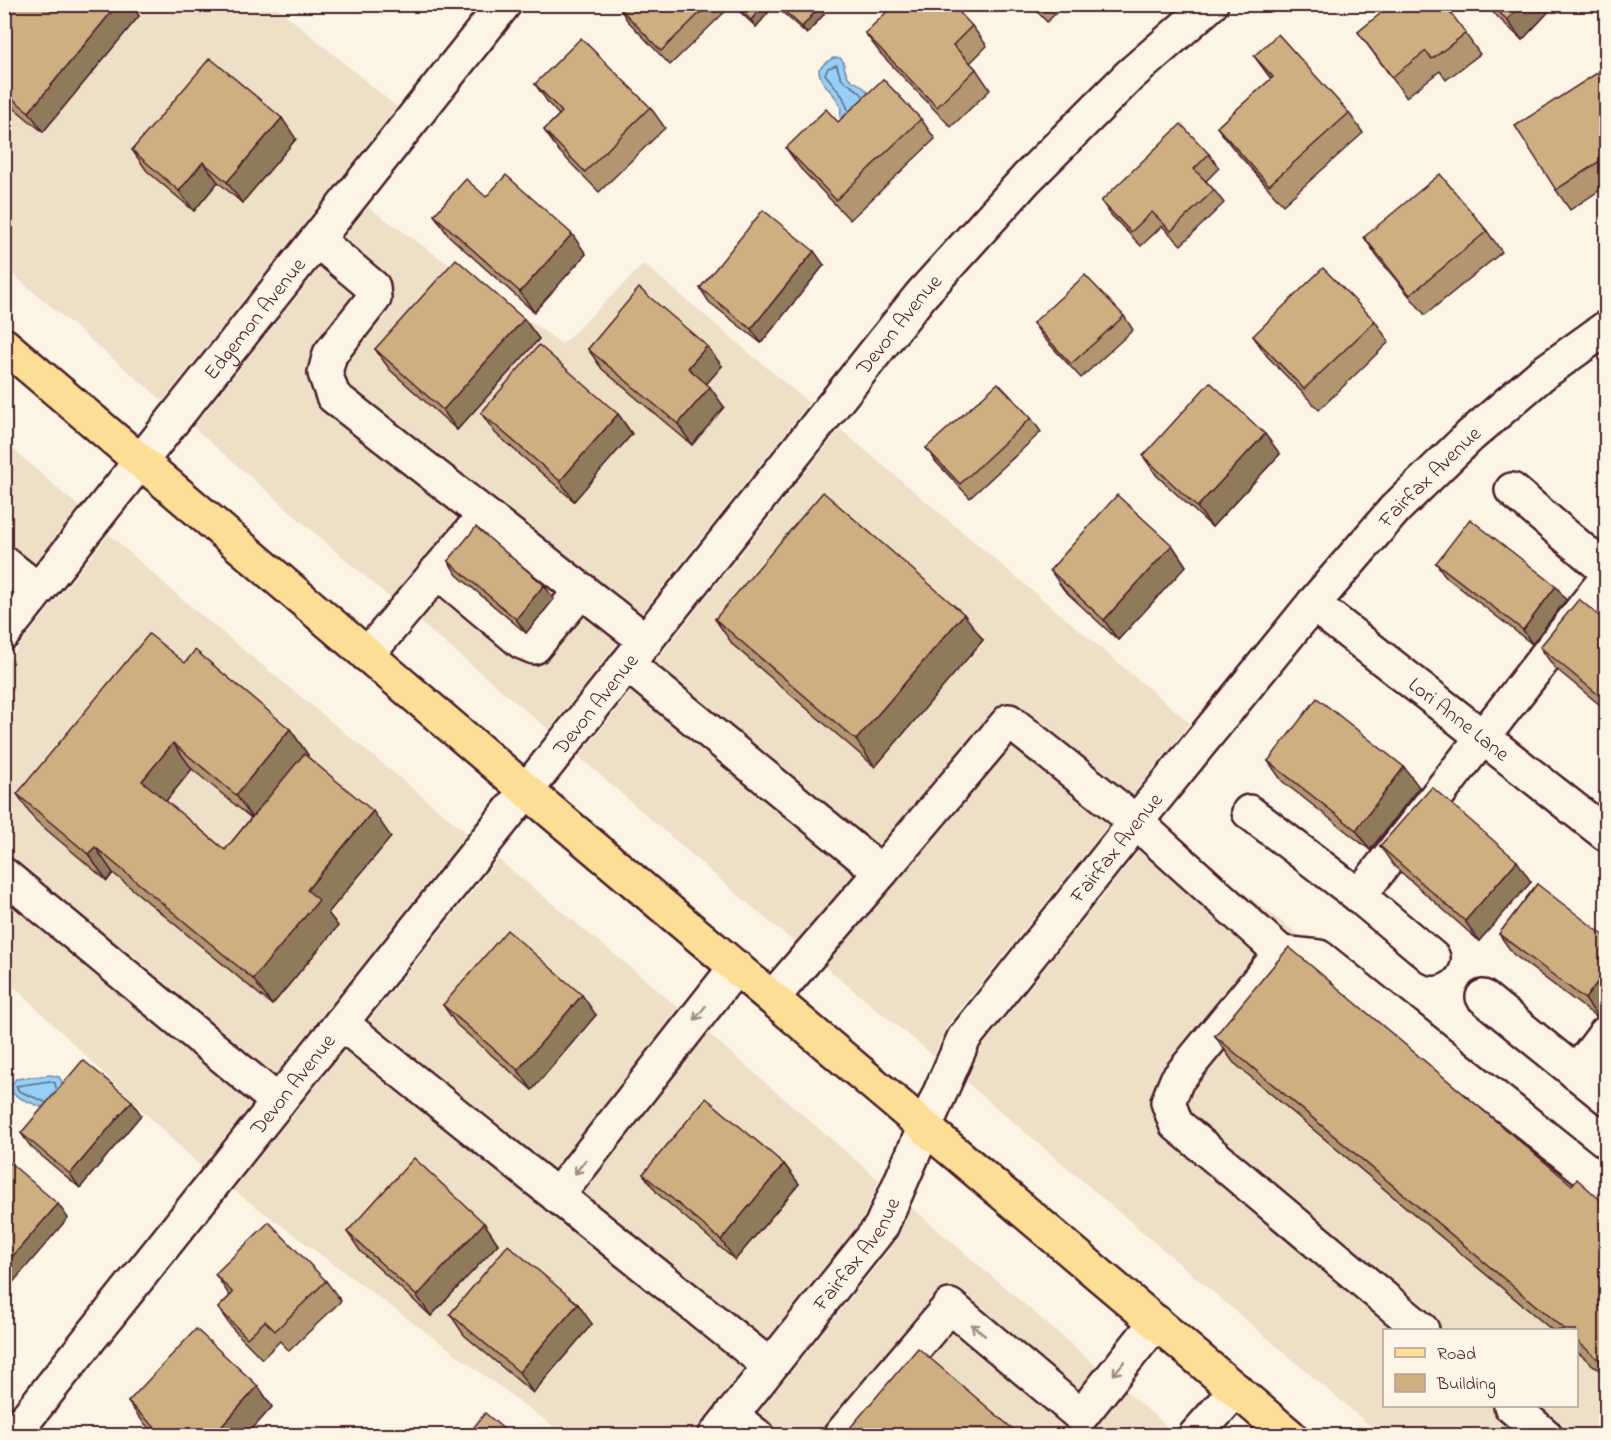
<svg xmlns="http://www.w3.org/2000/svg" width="1611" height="1440" viewBox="0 0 1611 1440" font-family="'Indie Flower',sans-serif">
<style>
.built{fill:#eee0c7;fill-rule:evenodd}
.water{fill:#95d0f6;stroke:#7789a5;stroke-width:1.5}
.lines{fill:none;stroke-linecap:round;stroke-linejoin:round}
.shore{stroke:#68667c;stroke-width:1.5}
.minor-casing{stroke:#4a1f2b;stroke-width:38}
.major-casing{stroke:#4a1f2b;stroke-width:38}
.minor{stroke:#fcf5e5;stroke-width:33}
.major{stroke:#fdde96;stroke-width:33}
.wall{fill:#b19670;stroke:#4a1f2b;stroke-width:1.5;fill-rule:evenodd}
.shaded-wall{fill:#907a5b;stroke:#4a1f2b;stroke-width:1.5}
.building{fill:#ceaf82;stroke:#4a1f2b;stroke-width:1.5}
.oneway{stroke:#a38a88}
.labels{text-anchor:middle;stroke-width:4.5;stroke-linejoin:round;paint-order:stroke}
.street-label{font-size:21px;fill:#4a1f2b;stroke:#fcf5e5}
</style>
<rect width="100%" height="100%" fill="#fcf5e5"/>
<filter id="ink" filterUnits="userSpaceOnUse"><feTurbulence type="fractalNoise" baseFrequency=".0167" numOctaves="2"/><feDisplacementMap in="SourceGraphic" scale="12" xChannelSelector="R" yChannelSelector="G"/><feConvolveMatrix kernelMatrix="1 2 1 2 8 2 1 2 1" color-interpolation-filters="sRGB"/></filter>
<g filter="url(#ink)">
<g class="built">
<path d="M5 5H274L397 107 163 401 5 268Z"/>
<path d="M368 207 562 344 644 264 809 403 549 730 356 569 193 427Z"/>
<path d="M840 429 1190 723 947 1026 934 1056 767 920 579 757Z"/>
<path d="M5 442 79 507 5 601Z"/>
<path d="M109 534 183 600 467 833 201 1167 5 978 4 665Z"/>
<path d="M1158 827 1606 1170V1435H1381L966 1082 982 1047ZM1384 1330H1576V1406H1384Z"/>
<path d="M498 859 659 991 879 1180 863 1218 690 1436 565 1435 233 1190Z"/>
<path d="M911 1207 1177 1435 740 1436 897 1240Z"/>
</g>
<g class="water">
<path d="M833 58H840L843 61C848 90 858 76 868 93L844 120 840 117C846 96 819 89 819 69L825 63Z"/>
<path d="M50 1075 59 1077 63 1084 46 1109 22 1099 10 1092V1086L16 1079Z"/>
</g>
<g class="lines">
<g class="shore">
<path d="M848 110 843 97 825 74 828 68 837 65C841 88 853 82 863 96"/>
<path d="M45 1102 19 1091 16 1086 50 1081 55 1083 56 1088"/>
</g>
<g class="minor-casing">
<g id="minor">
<path d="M317 240 373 287 374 298 330 354 325 373 333 396 646 641"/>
<path d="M1512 490 1606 570"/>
<path d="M4 563 38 590"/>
<path d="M437 571 522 642 534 647 582 590"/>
<path id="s1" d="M1313 604 1606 834"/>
<path id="s2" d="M4 633 504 4"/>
<path d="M367 655 485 515"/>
<path d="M627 664 881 872 1009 721 1136 822 1281 953 1177 1080 1168 1102 1176 1124 1422 1330"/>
<path d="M1249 812 1359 896"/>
<path d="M4 875 278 1102"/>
<path d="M1281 953 1319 957 1606 1186"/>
<path d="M1433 958 1359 896 1606 579"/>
<path d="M773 997 881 872"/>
<path d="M1483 997 1606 1097"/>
<path d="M341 1023 770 1366"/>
<path d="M1576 1073 1606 1033"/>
<path d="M557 1196 736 967"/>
<path d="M1511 1406 1546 1436"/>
<path d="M731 1415 757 1436"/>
<path id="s3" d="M12 1436 921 295 1027 178 1130 75 1211 4"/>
<path id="s4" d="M715 1436 881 1227 964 1038 1136 822 1313 604 1395 509 1470 436 1542 374 1606 328"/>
<path d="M840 1436 950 1306 1081 1416 1156 1322"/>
<path d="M1195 1436 1236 1390"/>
</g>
</g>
<g class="major-casing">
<path id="major" d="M4 345 527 791 1290 1436"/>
</g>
<use href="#minor" class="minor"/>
<use href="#major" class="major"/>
</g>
<g class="wall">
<path d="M4 4H131L139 16 43 132 4 100Z"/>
<path d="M619 4H733L670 65 627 20 618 6Z"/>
<path d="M777 4 824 14 807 34 781 11Z"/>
<path d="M1030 4H1065L1047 22Z"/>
<path d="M1391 4H1444L1480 54 1446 80 1440 71 1406 97 1358 32 1392 5Z"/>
<path d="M1484 4H1556L1522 40Z"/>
<path d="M735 5 763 6 768 13 756 27 740 12Z"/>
<path d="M972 26 987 46 970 63 976 69 990 90 951 127 880 53 865 33Z"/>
<path d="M1254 56 1349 113 1363 133 1283 205 1232 147 1217 127 1271 79Z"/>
<path d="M1597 73 1606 86V186L1570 210 1556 190Z"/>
<path d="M535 84 650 107 665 128 599 192 558 150 544 130 559 115 549 104Z"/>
<path d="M921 119 935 139 850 220 800 168 786 148 838 122Z"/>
<path d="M296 139 242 203 218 182 194 211 147 171 132 150Z"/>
<path d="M1209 154 1219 168 1206 181 1214 190 1224 203 1181 245 1162 226 1141 246 1111 215 1101 201Z"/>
<path d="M486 197 586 254 534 312 448 235 434 215Z"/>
<path d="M1487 231 1502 252 1425 315 1378 258 1364 237Z"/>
<path d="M824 265 761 343 709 302 700 288Z"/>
<path d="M1124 316 1133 330 1081 378 1043 337 1033 323Z"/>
<path d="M524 319 539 339 457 430 390 370 375 349Z"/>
<path d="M1375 321 1389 342 1319 410 1267 356 1253 336Z"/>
<path d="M588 349 722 366 706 384 724 407 692 445 602 369Z"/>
<path d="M481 413 618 414 632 434 574 501 495 433Z"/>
<path d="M1031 418 1041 432 970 498 936 462 926 448Z"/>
<path d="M1280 454 1212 527 1157 476 1143 456Z"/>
<path d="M1172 545 1186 566 1118 640 1064 590 1050 570Z"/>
<path d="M448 561 554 599 526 633 457 575Z"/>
<path d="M1436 563 1566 600 1532 644 1446 577Z"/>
<path d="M715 619 983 640 875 767 733 645Z"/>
<path d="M1606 622V710L1554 667 1540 647Z"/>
<path d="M185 663 290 729 308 755 307 756 391 837 328 913 338 926 272 1005 113 873 107 881 35 820 17 794ZM192 769 251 818 225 850 166 801Z"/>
<path d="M1268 761 1419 787 1370 850 1282 781Z"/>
<path d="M1380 846 1531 882 1479 941 1394 866Z"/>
<path d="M1537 884 1599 1019 1513 954 1499 934Z"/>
<path d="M443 1005 596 1015 532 1090 457 1025Z"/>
<path d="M1215 1036 1572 1185 1606 1205V1376L1576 1351V1330H1552L1233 1062Z"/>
<path d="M141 1115 80 1188 31 1147 21 1133Z"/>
<path d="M784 1164 799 1184 735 1260 658 1194 643 1174Z"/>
<path d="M484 1223 498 1244 431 1316 361 1252 347 1232Z"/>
<path d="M215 1274 326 1281 341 1301 289 1351 280 1341 262 1359 232 1328 218 1308 230 1296Z"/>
<path d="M450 1314 592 1324 533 1393 464 1335Z"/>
<path d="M258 1386 272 1407 246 1436H157L143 1422 128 1402Z"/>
</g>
<g class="shaded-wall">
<path d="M118 4H131L139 16 43 132 29 112Z"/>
<path d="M1522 4H1556L1522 40 1507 20Z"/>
<path d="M763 6 768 13 756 27 751 20Z"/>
<path d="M819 7 824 14 807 34 802 27Z"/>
<path d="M282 118 296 139 242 203 227 182Z"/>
<path d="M203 162 218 182 194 211 179 191Z"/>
<path d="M572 234 586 254 534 312 520 292Z"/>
<path d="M814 251 824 265 761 343 751 329Z"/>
<path d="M524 319 539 339 457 430 443 410Z"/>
<path d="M707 346 722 366 702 389 688 368Z"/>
<path d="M710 387 724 407 692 445 678 424Z"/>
<path d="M618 414 632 434 574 501 560 481Z"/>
<path d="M1265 434 1280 454 1212 527 1197 507Z"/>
<path d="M1172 545 1186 566 1118 640 1104 620Z"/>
<path d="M544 585 554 599 526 633 516 619Z"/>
<path d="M1556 586 1566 600 1532 644 1523 630Z"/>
<path d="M964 614 983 640 875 767 856 740Z"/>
<path d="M290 729 308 755 254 821 236 795Z"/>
<path d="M173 743 192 769 161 807 142 781Z"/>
<path d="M1404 767 1419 787 1370 850 1356 830Z"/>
<path d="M373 811 391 837 328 913 338 926 272 1005 253 979 307 890Z"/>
<path d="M95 847 113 873 107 881 88 854Z"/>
<path d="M1517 861 1531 882 1479 941 1465 921Z"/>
<path d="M1606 970V1009L1599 1019 1585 999Z"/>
<path d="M582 995 596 1015 532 1090 518 1070Z"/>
<path d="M132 1101 141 1115 80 1188 70 1174Z"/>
<path d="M784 1164 799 1184 735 1260 721 1240Z"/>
<path d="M58 1204 68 1218 9 1287 4 1280V1266Z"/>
<path d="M484 1223 498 1244 431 1316 417 1296Z"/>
<path d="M578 1304 592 1324 533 1393 519 1372Z"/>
<path d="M258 1386 272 1407 246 1436H213Z"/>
</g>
<g class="building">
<path d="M4 4H118L29 112 4 92Z"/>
<path d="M619 4H709L661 51 618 6Z"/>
<path d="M761 4 763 6 751 20 735 5Z"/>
<path d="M777 4H816L819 7 802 27Z"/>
<path d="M895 4H952L972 26 953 45 976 69 937 107 865 33Z"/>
<path d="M1034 4H1041L1037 8Z"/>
<path d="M1392 4H1444L1466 33 1432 59 1426 51 1392 77 1358 32Z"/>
<path d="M1491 4H1522L1507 20Z"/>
<path d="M1278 34 1349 113 1269 185 1217 127 1273 77 1254 56Z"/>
<path d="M581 38 650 107 585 172 544 130 562 112 535 84Z"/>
<path d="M210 58 282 118 227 182 203 162 179 191 132 150Z"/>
<path d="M1597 73 1606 87V157L1556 190 1515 126Z"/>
<path d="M883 79 921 119 836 200 786 148 826 109 838 122Z"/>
<path d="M1181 124 1209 154 1194 169 1214 190 1171 231 1152 212 1131 232 1101 201Z"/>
<path d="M1440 174 1487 231 1410 295 1364 237Z"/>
<path d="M506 175 572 234 520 292 434 215 466 179 486 197Z"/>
<path d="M763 210 814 251 751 329 700 288Z"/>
<path d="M456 259 524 319 443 410 375 349Z"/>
<path d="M1323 268 1375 321 1304 389 1253 336Z"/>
<path d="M1085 275 1124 316 1071 364 1033 323Z"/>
<path d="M639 288 707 346 688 368 710 387 678 424 588 349Z"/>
<path d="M539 345 618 414 560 481 481 413Z"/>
<path d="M1210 382 1265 434 1197 507 1143 456Z"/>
<path d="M998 383 1031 418 960 484 926 448Z"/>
<path d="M823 492 964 614 856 740 715 619Z"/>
<path d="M1117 495 1172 545 1104 620 1050 570Z"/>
<path d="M1470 519 1556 586 1523 630 1436 563Z"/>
<path d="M476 527 544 585 516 619 448 561Z"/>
<path d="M1579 599 1606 622V701L1540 647Z"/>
<path d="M149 634 185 663 195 650 290 729 236 795 173 743 142 781 225 850 304 754 373 811 307 890 319 900 253 979 95 847 88 854 17 794Z"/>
<path d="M1317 698 1404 767 1356 830 1268 761Z"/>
<path d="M1432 787 1517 861 1465 921 1380 846Z"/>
<path d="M1537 884 1606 937V970L1585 999 1499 934Z"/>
<path d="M507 930 582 995 518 1070 443 1005Z"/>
<path d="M1289 947 1572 1185 1577 1179 1606 1205V1366L1576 1340V1330H1565L1215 1036Z"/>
<path d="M83 1060 132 1101 70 1174 21 1133Z"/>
<path d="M706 1098 784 1164 721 1240 643 1174Z"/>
<path d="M414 1158 484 1223 417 1296 347 1232Z"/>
<path d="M9 1162 58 1204 4 1266V1167Z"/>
<path d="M269 1222 326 1281 275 1331 265 1321 247 1338 218 1308 233 1293 215 1274Z"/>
<path d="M508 1245 578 1304 519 1372 450 1314Z"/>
<path d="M196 1329 258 1386 213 1436H164L128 1402Z"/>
<path d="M918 1348 1021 1436H843Z"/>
<path d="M485 1413 512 1436H467Z"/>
</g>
<defs><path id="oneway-shaft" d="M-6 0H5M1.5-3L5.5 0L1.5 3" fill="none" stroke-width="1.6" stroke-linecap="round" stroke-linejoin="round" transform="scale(1.5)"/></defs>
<g class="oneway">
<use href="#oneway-shaft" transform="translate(700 1013) rotate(128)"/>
<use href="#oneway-shaft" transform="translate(580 1167) rotate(128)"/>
<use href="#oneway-shaft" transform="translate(978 1330) rotate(-140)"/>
<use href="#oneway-shaft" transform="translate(1119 1368) rotate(129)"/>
</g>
</g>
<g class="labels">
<g class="street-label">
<text dy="7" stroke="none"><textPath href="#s2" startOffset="402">Edgemon Avenue</textPath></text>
<text dy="7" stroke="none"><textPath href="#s3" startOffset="1422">Devon Avenue</textPath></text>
<text dy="7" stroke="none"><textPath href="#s4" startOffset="1203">Fairfax Avenue</textPath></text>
<text dy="7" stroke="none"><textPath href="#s3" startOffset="936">Devon Avenue</textPath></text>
<text dy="7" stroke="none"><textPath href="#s1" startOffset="186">Lori Anne Lane</textPath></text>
<text dy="7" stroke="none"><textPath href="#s4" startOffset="717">Fairfax Avenue</textPath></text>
<text dy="7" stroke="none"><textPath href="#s3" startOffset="450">Devon Avenue</textPath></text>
<text dy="7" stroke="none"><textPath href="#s4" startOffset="231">Fairfax Avenue</textPath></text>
</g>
</g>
<rect width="1611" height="1440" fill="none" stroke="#fcf5e5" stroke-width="24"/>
<rect x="12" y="12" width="1587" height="1416" fill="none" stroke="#4a1f2b" stroke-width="2" filter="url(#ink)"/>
<rect x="1383" y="1329" width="195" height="78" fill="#fcf5e5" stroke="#b59f9b" stroke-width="1.5"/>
<rect x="1395" y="1348" width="30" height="9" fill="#fdde96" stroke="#b59f9b" stroke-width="1.5"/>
<text x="1437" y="1359" font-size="18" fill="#4a1f2b">Road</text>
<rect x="1395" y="1374" width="30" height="18" fill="#ceaf82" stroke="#b59f9b" stroke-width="1.5"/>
<text x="1437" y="1389" font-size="18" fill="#4a1f2b">Building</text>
</svg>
